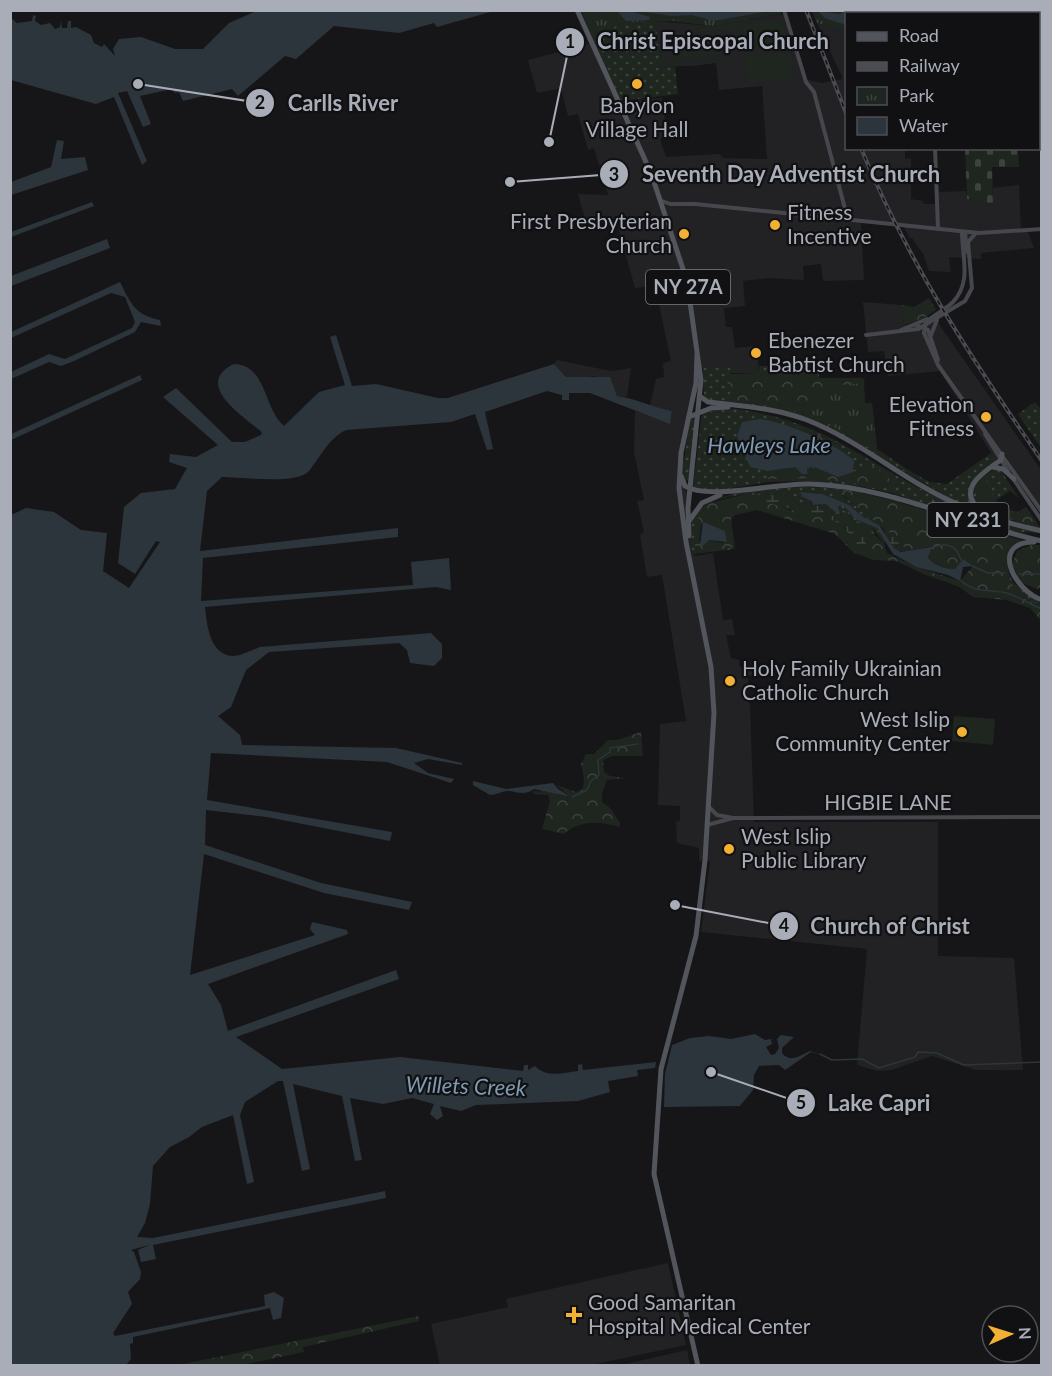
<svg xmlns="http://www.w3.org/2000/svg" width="1052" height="1376" viewBox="0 0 1052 1376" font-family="Lato,sans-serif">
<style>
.built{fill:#222225}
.grass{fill:url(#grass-dots)}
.forest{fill:url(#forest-crowns);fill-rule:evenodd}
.wetland{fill:url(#wetland-marsh)}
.cemetery{fill:url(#cemetery-stones)}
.park{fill:url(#park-tufts)}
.pitch{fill:#1e261f;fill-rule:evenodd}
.water{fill:#2c353c}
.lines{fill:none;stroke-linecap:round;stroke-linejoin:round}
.stream{stroke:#2c353c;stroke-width:1.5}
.river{stroke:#2c353c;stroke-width:5}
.secondary{stroke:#45474d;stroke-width:4}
.primary{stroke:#53555c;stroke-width:5}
.rail-casing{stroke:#4a4c52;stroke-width:4}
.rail{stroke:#111113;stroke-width:1.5;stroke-dasharray:4.5;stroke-linecap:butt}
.poi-dot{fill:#f2b134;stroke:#111113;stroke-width:2}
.labels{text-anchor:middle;stroke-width:4.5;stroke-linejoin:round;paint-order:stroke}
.shield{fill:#111113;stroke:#7b7e86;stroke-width:1.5}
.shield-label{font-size:20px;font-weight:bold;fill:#a8adb8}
.poi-label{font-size:21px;fill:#a8adb8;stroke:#111113;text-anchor:start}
.street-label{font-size:21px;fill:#a8adb8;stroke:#111113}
.water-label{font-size:22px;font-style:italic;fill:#7f9bb3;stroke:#111113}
.leader{fill:none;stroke:#a8adb8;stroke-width:2}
.callout-dot{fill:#a8adb8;stroke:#111113;stroke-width:2}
.mark-label{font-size:18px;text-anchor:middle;font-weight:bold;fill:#111}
.callout-label{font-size:22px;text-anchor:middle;font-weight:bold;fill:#a8adb8;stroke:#111113;stroke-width:4.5;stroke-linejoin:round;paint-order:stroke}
</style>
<defs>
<pattern id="grass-dots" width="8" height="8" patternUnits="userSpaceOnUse" patternTransform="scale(1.5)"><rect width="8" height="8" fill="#1e261f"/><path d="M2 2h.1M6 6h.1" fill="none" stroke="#3c433d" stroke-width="1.8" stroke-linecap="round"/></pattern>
<pattern id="forest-crowns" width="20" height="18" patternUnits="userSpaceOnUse" patternTransform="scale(1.5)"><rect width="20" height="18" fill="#1e261f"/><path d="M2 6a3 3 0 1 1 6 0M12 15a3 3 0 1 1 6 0" fill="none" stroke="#3c433d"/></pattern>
<pattern id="wetland-marsh" width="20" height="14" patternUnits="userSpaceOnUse" patternTransform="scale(1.5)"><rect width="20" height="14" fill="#1e261f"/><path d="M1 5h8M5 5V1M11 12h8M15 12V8" fill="none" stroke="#3c433d"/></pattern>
<pattern id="cemetery-stones" width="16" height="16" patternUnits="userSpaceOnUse" patternTransform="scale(1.5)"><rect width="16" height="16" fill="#1e261f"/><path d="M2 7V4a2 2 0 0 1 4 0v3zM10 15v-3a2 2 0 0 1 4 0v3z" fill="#3c433d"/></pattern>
<pattern id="park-tufts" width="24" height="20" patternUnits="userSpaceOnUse" patternTransform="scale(1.5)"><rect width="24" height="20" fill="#1e261f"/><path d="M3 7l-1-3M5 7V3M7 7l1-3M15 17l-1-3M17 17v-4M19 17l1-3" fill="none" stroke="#3c433d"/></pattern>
</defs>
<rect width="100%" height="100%" fill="#161618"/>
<g class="built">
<path d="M783 14 804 79 822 83 843 79 817 23 846 31V148L905 149V159L911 158V199L923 201V204H937V192L966 191 967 199 993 205V188L1019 185 1021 231 1027 230 1034 248 981 253V259L949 257 951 272 929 271 923 254 912 238 910 239 904 227 861 222 864 280 823 281 821 264 803 266 804 280 768 278 743 281 745 306 724 308 726 327H732L735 348 757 346 759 373H731L729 366 700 369 695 378 682 441 693 554 696 556 713 553 723 620 732 619 735 635H726L731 658 739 660 740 667 754 668 752 675 748 676V700L750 704 754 822H938V956L1014 958 1023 1070H976L932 1056 892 1070 877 1071 857 1065 867 949 701 932 710 861H699V848L677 843 676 822 680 821V806L658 805 660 724 686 721 662 575 647 577 640 535 644 532 637 501 644 500 634 452 635 411 670 423 672 411 650 406 656 379 664 377 663 363 671 361 655 286 635 288 616 220 587 226 578 194 608 195 594 148 588 150 578 114 568 116 561 88 537 93 528 60 589 44 587 39 592 36 621 101 662 98 667 135 660 139 666 157 720 154 723 158 767 159 762 86 719 90 716 63 662 68 655 21 712 26Z"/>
<path d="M863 302 902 305 904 325 938 323 1041 470V510L1005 455 996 461 940 371 888 376 884 351 868 352Z"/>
<path d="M557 360 611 371 631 368 627 397 617 396 595 376 576 379 566 377 554 364Z"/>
<path d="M668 1263 686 1345 591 1365H440L431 1324 508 1307 506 1299Z"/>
<path d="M687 1350 690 1365H621Z"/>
</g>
<g class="grass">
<path d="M655 21 662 68 675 67 678 94 621 101 592 36 626 22Z"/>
<path d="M730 366 731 375 759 373V366H772L773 372H780V369L817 366 820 380 863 378 865 404 872 405 877 449 913 473 930 482 947 484 991 453 996 461C979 474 964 482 971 506L956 502 842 435 772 408 708 400 704 398 703 368Z"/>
<path d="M1035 402 1041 409V448L1018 414Z"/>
<path d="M727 408C820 417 863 461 940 499 972 515 1005 524 1040 533L1021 532 1041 539 972 520 892 493 863 487 808 481 767 482 710 492 693 487 702 413Z"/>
<path d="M690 418 695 419 689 478 687 481 682 475Z"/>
<path d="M995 468 1000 469 1019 498 1010 491 996 500 999 507 1018 512 1026 507 1041 529 981 510 972 497 974 484Z"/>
<path d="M811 487 851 490 907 502 1023 541 1007 559C1008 593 1027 587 1041 604 1036 603 1028 601 1023 598 1006 585 999 557 1016 543L911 505 864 493 841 495 878 521 884 532 879 525 862 516 849 505 823 494 800 492 802 497 812 501 813 505 826 504 837 510 838 506H844L850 514 877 528 886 541 884 544 872 527 852 519 848 514 835 515 820 505 813 506 810 502 800 506 785 494 756 495 753 492C743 496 733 495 724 498 694 504 699 528 696 553L735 547 734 549 693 554C692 545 687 531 691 522 703 488 780 487 811 487Z"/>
</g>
<g class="forest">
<path d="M929 298 936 310 922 319 904 325 902 305 914 307Z"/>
<path d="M808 369 817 373 819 378H863L865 381 842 433 787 408 737 402 731 399 726 374 799 373Z"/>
<path d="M794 425 840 444 843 452 798 431Z"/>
<path d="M864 465H872L896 484V489L815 478 768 479 767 471 789 466 798 468 802 474H807V467L812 466C838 475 838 484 864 465Z"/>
<path d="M987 480 998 507 1018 512 1027 509 1041 529 992 512 976 502V492Z"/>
<path d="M836 489C899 497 957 523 1017 542 1000 557 1006 584 1023 598 1028 601 1036 603 1041 604V621L1030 608 1007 600 973 597 958 586 926 575 896 561 873 560 858 554 871 536 875 535 884 544 887 553 916 567 960 581 973 566 963 559 955 569H945L930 561 928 556 932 548 928 547 905 552 901 539 889 533Z"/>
<path d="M753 492C769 506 785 503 797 516 816 513 838 517 849 534L847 546 835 534 757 510 735 515 731 519 735 547 696 553C693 535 694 518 707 504ZM701 525 724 533 726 538 723 543 709 540 699 542Z"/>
<path d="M1031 545H1041V587L1037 589 1020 582 1012 564 1017 551Z"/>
<path d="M641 732 643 756H613L603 760 604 772 610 776 626 778 607 780 602 792V802L610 808 620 823 619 827C600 821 580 820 564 834L542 829 550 801 548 795 533 794V791L550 792 572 798 556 785 576 792 583 789 584 778 581 764 586 754H594L608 740H617Z"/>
<path d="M419 1316V1321L303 1347 304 1352 242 1365H178Z"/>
</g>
<g class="wetland">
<path d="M785 494 800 506 810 502 813 506 826 505 831 513 841 515 843 509 852 519 872 527 875 535 871 536 858 554H855L847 546 849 534C835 513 814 518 793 515L791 509 768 503 756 495Z"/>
<path d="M884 529 901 539 905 552C894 551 885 540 884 529Z"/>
</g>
<path class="cemetery" d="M965 149H1018L1019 167H992L993 205 967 199Z"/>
<g class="park">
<path d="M780 10 781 14 712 26 673 21 626 22 592 36 581 11Z"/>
<path d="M876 10V13L846 14V31L817 23 812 11Z"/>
<path d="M936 11H1041V30H1039L1038 14H936Z"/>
<path d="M864 383 865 403H872L877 453 810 412 808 388Z"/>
</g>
<g class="pitch">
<path d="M777 20 784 26 791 50 744 53 742 24Z"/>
<path d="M736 24 737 28 733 29 739 37 741 47 734 58 728 61C709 63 651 79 661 41L673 32ZM722 29C738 32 742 46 730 57 713 62 660 73 664 44L674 35Z"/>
<path d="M718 33 720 55 674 60 671 38Z"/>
<path d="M791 52 793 78 748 83 745 56Z"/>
<path d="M954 716 995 719 993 745 952 741Z"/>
</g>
<g class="water">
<path d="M259 10 494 11 437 27 434 23 399 33 334 26 296 59 285 56 238 96 232 89 183 101 179 92 175 93 172 89 140 96 151 124 143 127 127 91 118 93 147 161 142 165 114 97 96 104 11 80V18L17 23 32 21 33 15 36 16 35 21 41 25 50 23 55 29 60 27 61 21 62 28H67L68 21H71V28L76 27 91 35 94 43 102 47 104 44 115 56 113 49 119 39 141 37 175 49H203L229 23Z"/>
<path d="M617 11H630L650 17 649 20 626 21Z"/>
<path d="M638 11V10L769 11 713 21 692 15 672 16Z"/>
<path d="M818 11 840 14 844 11 846 25 825 18Z"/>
<path d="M57 140 64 141 61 159 85 157 88 170 11 195V182L51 167Z"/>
<path d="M92 202 94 206 11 237V232Z"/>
<path d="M107 239 110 248 11 286V276Z"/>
<path d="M120 282C131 304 135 315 160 320L161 326 141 322 135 332 74 361 61 366 49 362 11 379V372L49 354 65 359 132 328 135 322 125 297 111 293 11 338V332Z"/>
<path d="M336 335 352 386 376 384 438 398H448L554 364 566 377H610L617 396C637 399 652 407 672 411L670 424 590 393H569V400H562V395L547 391 485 412 493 449 487 450 475 414 451 422 346 430C328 439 322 455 309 471 297 485 241 477 222 477L207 491 200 551 398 528V537L203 558 201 601 413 585 411 562 449 558 451 590 436 587 205 607C207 624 209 655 233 656 241 656 252 650 260 647L431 633 442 644V658L434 666 410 663 407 650 399 643 269 652 246 670 231 707 218 716 240 735 242 745 396 748 462 763V765L428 759 414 763 428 773 454 779 451 783 387 762 211 753 207 800 392 832 390 841 267 817 206 810 205 845 321 883 412 902 409 910 324 893 204 854 190 975 315 935 310 929 312 922 347 930 348 934 208 984 221 1005 228 1031 396 970 399 979 236 1037 282 1069 400 1057 523 1071 524 1065H528V1070L535 1066C546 1078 563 1073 578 1071V1065L582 1064 583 1070 656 1062 655 1068 637 1070 638 1076 608 1081 610 1092 578 1101 476 1105 461 1111 440 1106 443 1116 437 1120 430 1114 434 1104 412 1098 383 1104 350 1098 362 1160 355 1161 342 1096 293 1084 310 1169 302 1171 283 1081H278L245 1102 240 1115 254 1182 247 1184 233 1115 202 1127 189 1137 170 1147 153 1166 150 1204 145 1223 137 1237 153 1238 385 1191 386 1198 153 1245 156 1259 141 1262 138 1250 149 1245 131 1250 134 1252 141 1272 140 1279 128 1292 132 1304 113 1333 115 1336 265 1306 264 1295 274 1292 284 1298 281 1318 273 1320 270 1308 133 1337V1343L130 1344 131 1359 126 1365H11V515L26 508 54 512 81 530 107 533 103 571 129 588 160 542 156 541 135 574 118 563 124 507 141 493 175 489 187 468 169 462 170 454 196 457 218 445 163 397 176 388 232 442H245L261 435 262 432C244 417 192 384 234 364 267 365 263 408 284 426L319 392 345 385 330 337Z"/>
<path d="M140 375 142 380 11 440V434Z"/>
<path d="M760 419C789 423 831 442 854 460L853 472 838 477 812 466 806 470 808 474H802L795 467 767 471 750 467 737 436 742 422Z"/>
<path d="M800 492 823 494 849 505 862 516 879 525 894 548 901 552 932 547 928 557C931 564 946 570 955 569L963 559 973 566 963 567 960 581 948 575 916 567 893 554 877 528 855 519 844 506H838L840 514H838L826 504 813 505 812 501 802 497Z"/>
<path d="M703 522 725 531 727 542 709 540 703 546 700 545Z"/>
<path d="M473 781 506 789 553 783 558 789 571 797 534 789C524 795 521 793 510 791 504 790 498 795 490 795L473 785Z"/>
<path d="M755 1034 765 1040 771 1039 772 1044 766 1047 771 1055 775 1054 779 1048 777 1039 781 1035 794 1037 782 1048V1053C791 1064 800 1055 810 1051L822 1055 811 1052 785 1070 779 1065 759 1066 754 1075 753 1090 740 1106 664 1107 665 1074 672 1045 690 1038 709 1036 731 1039Z"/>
</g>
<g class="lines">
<g class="stream">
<path d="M931 548C946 542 956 544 961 560"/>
<path d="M972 566 988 573H1005"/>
<path d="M1019 574H1042"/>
<path d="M960 580C979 596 989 587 1010 594 1021 598 1031 605 1042 609"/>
<path d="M572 797 587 790 591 781 599 775 598 760 610 752V748L638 744"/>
<path d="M820 1054 832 1060 862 1059 879 1068 915 1057 918 1052 937 1053 964 1065 1042 1062"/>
</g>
<g class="river">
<path d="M998 10 1006 14"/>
<path d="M1016 14 1023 10"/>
</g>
<g class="secondary">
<path d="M784 10 806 82 814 92 848 220"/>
<path d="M932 10V14"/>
<path d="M935 148 938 229"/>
<path d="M662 201 670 204H695L979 233 1042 229"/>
<path d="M962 232C962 256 972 282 953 302 945 310 934 315 926 322L924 333 938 365 1042 512"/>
<path d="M965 232 967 252"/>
<path d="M916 325 928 330 938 360"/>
<path d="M901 330 927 319"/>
<path d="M866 335 918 329 965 301 972 288 968 242 976 233"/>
<path d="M931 335 937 320"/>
<path d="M985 434 1008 471"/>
<path d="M1012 477 1042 521"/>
<path d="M708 806 717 815 733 818"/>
<path d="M707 825 733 818 1042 817"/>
</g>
<g class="primary">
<path d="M577 10 651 173 687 281 701 380 688 508 689 536"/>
<path d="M697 354 696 383 681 453 679 488 686 542 711 667 714 713 705 860 696 936 661 1069 654 1174 698 1366"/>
<path d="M701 397 708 402C742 406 775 408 807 420 848 436 884 464 922 486 959 508 1000 522 1042 531"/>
<path d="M689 417 711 408 728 407"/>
<path d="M993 467 1003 469 1014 479"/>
<path d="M681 476 685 486C709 501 779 482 811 484 894 487 962 524 1042 541"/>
<path d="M984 513C953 491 982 473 1001 460L1002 454"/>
<path d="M689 521 702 503 720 495"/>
<path d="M1034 542C990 542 1013 590 1042 600"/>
</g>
<g class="rail-casing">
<g id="rail">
<path d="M806 10 846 113"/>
<path d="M861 148C907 261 973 361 1042 461"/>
</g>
</g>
<use href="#rail" class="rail"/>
</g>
<g class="poi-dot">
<circle cx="637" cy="84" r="6"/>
<circle cx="775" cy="225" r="6"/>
<circle cx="684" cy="234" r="6"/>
<circle cx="756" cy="353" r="6"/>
<circle cx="986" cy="417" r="6"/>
<circle cx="730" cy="681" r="6"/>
<circle cx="962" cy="732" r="6"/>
<circle cx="729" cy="849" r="6"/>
<path d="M571 1306h6v6h6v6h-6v6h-6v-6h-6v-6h6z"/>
</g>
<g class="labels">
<g class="shield">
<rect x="646" y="270" width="84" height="34" rx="4.5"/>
<rect x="927.5" y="503" width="81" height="34" rx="4.5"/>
</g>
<g class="shield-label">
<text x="688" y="294">NY 27A</text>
<text x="968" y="527">NY 231</text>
</g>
<g class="poi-label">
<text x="637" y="113" text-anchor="middle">Babylon<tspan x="637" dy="24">Village Hall</tspan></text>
<text x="787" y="220">Fitness<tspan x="787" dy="24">Incentive</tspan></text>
<text x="672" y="229" text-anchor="end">First Presbyterian<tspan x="672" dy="24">Church</tspan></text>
<text x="768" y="348">Ebenezer<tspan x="768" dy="24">Babtist Church</tspan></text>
<text x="974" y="412" text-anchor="end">Elevation<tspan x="974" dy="24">Fitness</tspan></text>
<text x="742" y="676">Holy Family Ukrainian<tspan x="742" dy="24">Catholic Church</tspan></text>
<text x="950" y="727" text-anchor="end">West Islip<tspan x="950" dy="24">Community Center</tspan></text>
<text x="741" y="844">West Islip<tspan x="741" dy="24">Public Library</tspan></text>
<text x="588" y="1310">Good Samaritan<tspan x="588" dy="24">Hospital Medical Center</tspan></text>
</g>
<g class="street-label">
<text x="888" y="810">HIGBIE LANE</text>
</g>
<g class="water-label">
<text x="769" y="453">Hawleys Lake</text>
<text transform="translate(466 1086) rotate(2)" y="8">Willets Creek</text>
</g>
</g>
<path class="leader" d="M549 142L570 42M138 84L260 103M510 182L614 174M675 905L784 926M711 1072L801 1103"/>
<g class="callout-dot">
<circle cx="549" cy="142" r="6"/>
<circle cx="138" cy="84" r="6"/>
<circle cx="510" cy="182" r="6"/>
<circle cx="675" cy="905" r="6"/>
<circle cx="711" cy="1072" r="6"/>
<circle cx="570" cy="42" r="15"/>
<circle cx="260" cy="103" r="15"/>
<circle cx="614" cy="174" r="15"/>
<circle cx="784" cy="926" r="15"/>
<circle cx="801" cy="1103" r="15"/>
</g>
<g class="mark-label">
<text x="570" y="48">1</text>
<text x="260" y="109">2</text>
<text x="614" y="181">3</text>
<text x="784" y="932">4</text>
<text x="801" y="1109">5</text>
</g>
<g class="callout-label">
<text x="713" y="49">Christ Episcopal Church</text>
<text x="343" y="111">Carlls River</text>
<text x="791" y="182">Seventh Day Adventist Church</text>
<text x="890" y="934">Church of Christ</text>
<text x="879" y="1111">Lake Capri</text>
</g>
<rect width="1052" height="1376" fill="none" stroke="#a8adb8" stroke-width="24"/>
<rect x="845" y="12" width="195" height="138" fill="#111113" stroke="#4d4f55" stroke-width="1.5"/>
<rect x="857" y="32" width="30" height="9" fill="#53555c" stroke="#4d4f55" stroke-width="1.5"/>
<text x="899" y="42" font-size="18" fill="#a8adb8">Road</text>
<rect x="857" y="62" width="30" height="9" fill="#4a4c52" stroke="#4d4f55" stroke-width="1.5"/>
<text x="899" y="72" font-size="18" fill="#a8adb8">Railway</text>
<rect x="857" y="87" width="30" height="18" fill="url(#park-tufts)" stroke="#4d4f55" stroke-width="1.5"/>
<text x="899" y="102" font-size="18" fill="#a8adb8">Park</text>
<rect x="857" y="117" width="30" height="18" fill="#2c353c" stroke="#4d4f55" stroke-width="1.5"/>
<text x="899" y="132" font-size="18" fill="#a8adb8">Water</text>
<g transform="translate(1010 1334) rotate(87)"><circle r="28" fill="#111113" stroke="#4d4f55" stroke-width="1.5"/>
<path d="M0-4.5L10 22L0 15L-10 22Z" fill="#f2b134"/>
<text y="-9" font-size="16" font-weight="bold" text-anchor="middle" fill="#a8adb8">N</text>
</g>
</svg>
